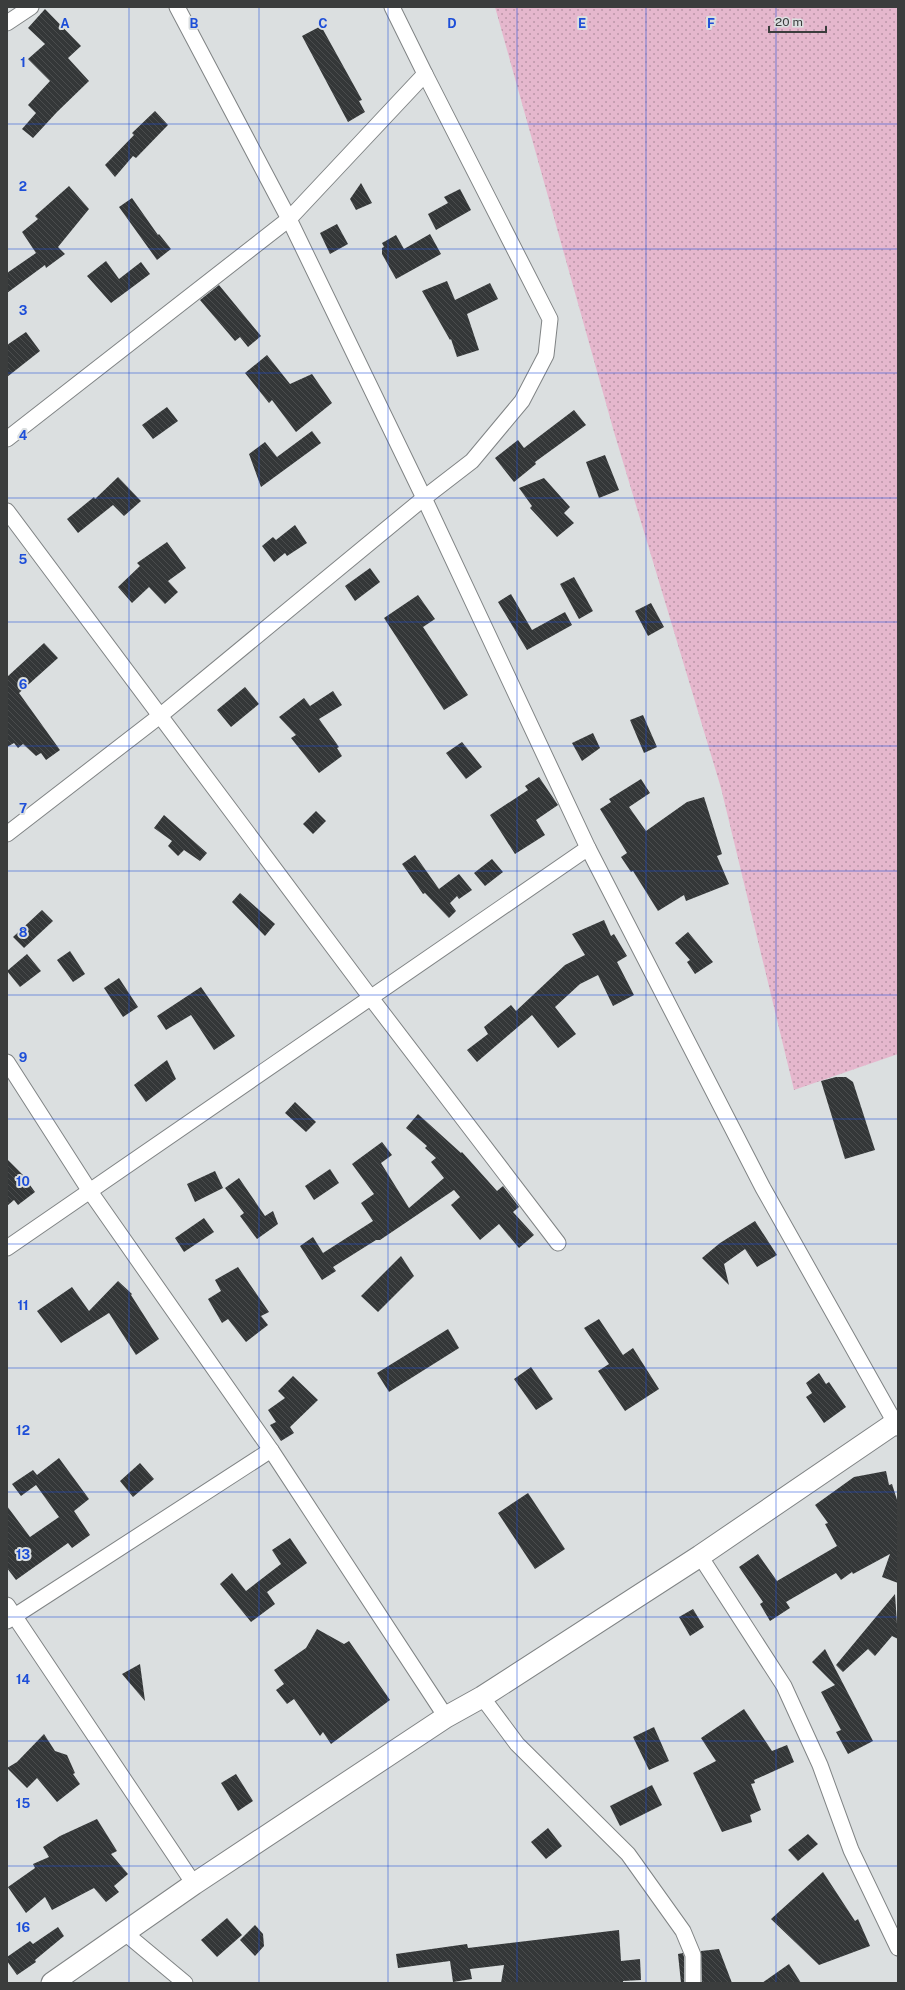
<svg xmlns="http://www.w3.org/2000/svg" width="905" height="1990" viewBox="0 0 905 1990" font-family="'Public Sans',sans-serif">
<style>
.grass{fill:url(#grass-dots)}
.building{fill:url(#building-back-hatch)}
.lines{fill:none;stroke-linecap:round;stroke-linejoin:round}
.minor-casing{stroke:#808485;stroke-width:17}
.secondary-casing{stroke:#808485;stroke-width:23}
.minor{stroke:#fff;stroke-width:15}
.secondary{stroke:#fff;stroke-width:21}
.grid{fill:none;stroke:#1d4ed8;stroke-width:1;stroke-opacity:0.55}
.grid-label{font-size:13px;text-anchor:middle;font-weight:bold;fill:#1d4ed8;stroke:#dbdfe0;stroke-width:4;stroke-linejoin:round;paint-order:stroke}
</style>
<defs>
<pattern id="grass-dots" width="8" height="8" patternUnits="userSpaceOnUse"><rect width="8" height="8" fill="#e5b7cd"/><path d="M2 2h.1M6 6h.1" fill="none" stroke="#bb96a8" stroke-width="1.8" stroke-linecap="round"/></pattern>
<pattern id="building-back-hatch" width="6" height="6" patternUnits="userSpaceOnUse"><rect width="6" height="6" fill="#343738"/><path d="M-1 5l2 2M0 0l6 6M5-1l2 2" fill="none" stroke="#4a4c4d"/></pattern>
</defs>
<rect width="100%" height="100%" fill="#dbdfe0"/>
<path class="grass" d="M495 7H898V1054L794 1090 721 788 614 432Z"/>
<g class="building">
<path d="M45 9 81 46 68 58 89 81 57 112 33 138 22 129 36 113 28 105 50 81 28 59 45 44 28 28Z"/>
<path d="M321 26 362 100 359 101 365 112 348 122 302 36Z"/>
<path d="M155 111 168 125 136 158 133 156 115 177 105 165 134 135 132 133Z"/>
<path d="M361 183 372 203 356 210 350 199Z"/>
<path d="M69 186 89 209 58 247 65 254 46 268 45 265 7 293V273L36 253 22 232 38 219 35 216Z"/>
<path d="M460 189 471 210 436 230 428 214 448 203 444 197Z"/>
<path d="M132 198 158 235 159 234 171 249 157 260 119 207Z"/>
<path d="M337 224 348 244 330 254 320 233Z"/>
<path d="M430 234 441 254 396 279 382 254V248L384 247 382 243 396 235 404 249Z"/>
<path d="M106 261 119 279 141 262 150 274 111 303 87 276Z"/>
<path d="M447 281 455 300 490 283 498 299 467 314 479 350 457 357 451 339 450 340 422 291Z"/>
<path d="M219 285 261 336 248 347 240 337 235 341 200 300Z"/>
<path d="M26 332 40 351 7 377V345Z"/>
<path d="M267 355 290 384 312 374 332 403 296 432 272 400 269 403 245 373Z"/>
<path d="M167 407 178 421 153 439 142 425Z"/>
<path d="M574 410 586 425 535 462 536 464 514 482 495 458 518 440 524 448Z"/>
<path d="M312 431 321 443 261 487 249 454 265 442 277 457Z"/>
<path d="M605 455 619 490 599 498 586 462Z"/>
<path d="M118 477 141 501 124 516 113 505 78 533 67 519 94 497 95 499Z"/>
<path d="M544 478 570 507 564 513 574 523 557 537 530 508 532 506 519 488Z"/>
<path d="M295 525 307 543 287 556 285 553 274 562 262 546 273 537 276 540Z"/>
<path d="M167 542 186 568 168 581 178 592 165 604 149 587 132 603 118 587 140 566 137 563Z"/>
<path d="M370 568 380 582 355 601 345 586Z"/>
<path d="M574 577 593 611 579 619 560 584Z"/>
<path d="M511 594 532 630 565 612 572 625 527 650 498 602Z"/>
<path d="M418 595 435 619 423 627 468 695 444 710 384 618Z"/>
<path d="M651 603 664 627 648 636 635 611Z"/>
<path d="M44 643 58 658 19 693 60 750 46 760 41 753 36 756 23 744 18 748 14 743 7 747V677Z"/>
<path d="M245 687 259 704 231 727 217 710Z"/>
<path d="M333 691 342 705 319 719 339 747 337 748 342 756 319 773 291 738 296 735 279 717 304 698 310 706Z"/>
<path d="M643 715 657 747 644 753 630 720Z"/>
<path d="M593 733 600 748 582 761 572 743Z"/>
<path d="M462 742 482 767 466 779 446 753Z"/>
<path d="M539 777 558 805 536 820 545 835 515 854 490 815 528 790 525 786Z"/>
<path d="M641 779 650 793 629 807 646 831 687 802 704 797 722 854 717 856 729 884 686 901 684 895 658 911 633 871 631 872 621 857 627 853 600 809 611 802 609 799Z"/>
<path d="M316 811 326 821 313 834 303 824Z"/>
<path d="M164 815 207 853 200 861 184 850 178 856 168 846 172 841 154 828Z"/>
<path d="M415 855 439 889 459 874 472 890 459 899 457 896 450 903 456 911 449 918 425 893 423 894 402 864Z"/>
<path d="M492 859 503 872 485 886 474 873Z"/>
<path d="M240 893 275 924 265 936 232 902Z"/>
<path d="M42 910 53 921 24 948 13 937Z"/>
<path d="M604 920 611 936 614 934 627 956 617 962 634 995 613 1006 598 975 580 984 555 1007 576 1034 558 1048 532 1015 477 1062 467 1050 488 1034 484 1027 511 1005 516 1011 565 965 585 955 572 934Z"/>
<path d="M688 932 713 962 695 974 687 962 690 960 675 943Z"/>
<path d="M70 951 85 974 73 982 57 960Z"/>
<path d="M27 954 41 971 20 987 7 971Z"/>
<path d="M119 978 138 1007 123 1017 104 988Z"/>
<path d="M201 987 235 1036 214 1050 191 1015 166 1030 157 1016Z"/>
<path d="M167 1060 176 1079 146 1102 134 1085Z"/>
<path d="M836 1077H846L853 1082 875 1150 845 1159 821 1081Z"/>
<path d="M295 1102 316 1122 306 1132 285 1113Z"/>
<path d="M418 1114 461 1153 462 1152 497 1191 503 1186 519 1207 513 1212 534 1235 519 1248 499 1224 480 1240 451 1205 460 1197 454 1190 380 1240H376L333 1267 336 1271 322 1280 300 1246 313 1237 323 1253 373 1221 361 1203 374 1194 352 1164 382 1142 392 1155 381 1163 409 1208 444 1178 431 1162 436 1158 425 1148 427 1146 406 1128Z"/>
<path d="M7 1159 28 1180 27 1181 35 1192 18 1205 14 1200 7 1206Z"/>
<path d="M330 1169 339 1183 314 1200 305 1186Z"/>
<path d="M215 1171 223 1188 195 1202 187 1184Z"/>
<path d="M239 1178 265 1216 273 1211 278 1224 257 1239 240 1216 244 1213 225 1188Z"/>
<path d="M204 1218 214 1232 184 1252 175 1238Z"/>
<path d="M755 1221 777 1255 757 1267 745 1249 724 1264 729 1285 702 1258 720 1243Z"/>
<path d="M401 1256 414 1276 378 1312 361 1296Z"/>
<path d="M238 1267 269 1312 261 1316 268 1325 246 1342 228 1319 222 1323 208 1299 221 1291 215 1280Z"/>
<path d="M118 1281 132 1294 131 1295 159 1339 136 1355 109 1313 61 1343 37 1311 72 1287 89 1311Z"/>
<path d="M599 1319 623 1355 633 1348 659 1389 625 1411 598 1371 609 1364 584 1328Z"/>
<path d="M448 1329 459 1348 389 1392 377 1373Z"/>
<path d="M531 1367 553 1399 536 1410 514 1379Z"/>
<path d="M819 1373 826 1384 829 1382 846 1407 824 1423 806 1397 812 1393 806 1383Z"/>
<path d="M293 1376 318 1400 290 1427 294 1433 281 1441 270 1425 276 1422 268 1410 285 1398 278 1391Z"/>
<path d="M59 1458 89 1499 74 1511 90 1535 72 1548 68 1543 16 1580 7 1568V1506L30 1537 59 1517 36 1485 21 1496 12 1484 33 1470 37 1475Z"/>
<path d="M140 1463 154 1479 133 1497 120 1481Z"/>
<path d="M886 1471 889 1485 892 1484 898 1503V1583L882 1577 890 1554 853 1574 852 1572 841 1580 836 1573 786 1602 790 1608 770 1621 760 1604 763 1602 739 1567 758 1554 777 1581 837 1546 825 1524 828 1523 815 1505 854 1477Z"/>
<path d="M528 1493 565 1549 535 1569 498 1513Z"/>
<path d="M290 1538 307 1563 267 1592 275 1604 251 1622 220 1584 232 1573 246 1591 281 1564 272 1550Z"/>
<path d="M895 1594 898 1639 892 1636 875 1656 868 1649 843 1672 836 1665Z"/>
<path d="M693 1609 704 1627 690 1636 679 1617Z"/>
<path d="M317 1629 344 1644 349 1641 390 1700 331 1744 323 1732 320 1736 294 1699 287 1704 276 1690 284 1684 274 1670 306 1648Z"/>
<path d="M825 1649 873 1741 848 1754 836 1732 841 1730 821 1692 835 1685 812 1662Z"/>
<path d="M140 1664 145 1701 122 1674Z"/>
<path d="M744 1709 772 1751 787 1745 794 1762 754 1780 755 1783 751 1784 761 1810 750 1815 752 1822 722 1832 693 1773 716 1761 701 1738Z"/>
<path d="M654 1727 669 1761 649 1770 633 1737Z"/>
<path d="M44 1734 55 1751 67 1755 75 1773 73 1774 80 1784 57 1802 37 1778 27 1788 7 1768 17 1762Z"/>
<path d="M236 1774 253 1801 238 1811 221 1783Z"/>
<path d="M652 1785 662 1805 620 1826 610 1806Z"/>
<path d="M97 1819 117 1851 111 1854 128 1874 114 1886 119 1892 106 1902 94 1888 52 1910 45 1897 26 1913 8 1887 35 1868 33 1864 49 1857 43 1847 60 1836Z"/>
<path d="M548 1828 562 1846 546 1859 531 1842Z"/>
<path d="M808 1834 818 1844 798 1861 788 1850Z"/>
<path d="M823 1872 855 1921 858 1919 870 1946 819 1965 771 1919Z"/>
<path d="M227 1918 242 1935 217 1957 201 1940Z"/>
<path d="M255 1925 263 1934 264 1946 255 1956 240 1940Z"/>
<path d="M58 1927 64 1936 35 1960 36 1962 17 1975 7 1961V1957L30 1941 33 1944Z"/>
<path d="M619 1930 621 1961 640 1959 641 1980 623 1981V1983H501L504 1965 470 1969 472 1979 453 1982 450 1961 398 1968 396 1954 467 1944 468 1948Z"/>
<path d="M719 1949 732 1983H702L701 1951Z"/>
<path d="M683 1953 684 1957V1983H681L678 1954Z"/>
<path d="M789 1964 801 1983H762Z"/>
</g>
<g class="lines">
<g class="minor-casing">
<g id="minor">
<path d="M177 7 289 219 424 498 588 848 763 1188 898 1428"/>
<path d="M7 23 31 7"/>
<path d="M7 439 289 219 425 74 392 7"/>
<path d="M7 511 371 998 558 1243"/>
<path d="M7 834 161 715 424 498 472 461 522 401 546 355 550 319 425 74"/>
<path d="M7 1062 89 1190 271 1450 446 1717"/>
<path d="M7 1248 588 848"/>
<path d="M700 1556 784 1686 820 1765 851 1850 898 1948"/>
<path d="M7 1605 194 1884"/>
<path d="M7 1621 271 1450"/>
<path d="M482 1697 517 1744 628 1854 683 1931 693 1955V1983"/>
<path d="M125 1933 185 1983"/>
</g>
</g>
<g class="secondary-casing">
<path id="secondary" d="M52 1983 194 1884 446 1717 482 1697 700 1556 898 1421"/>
</g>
<use href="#minor" class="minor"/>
<use href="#secondary" class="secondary"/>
</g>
<path class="grid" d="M129 7V1983M259 7V1983M388 7V1983M517 7V1983M646 7V1983M776 7V1983M7 124H898M7 249H898M7 373H898M7 498H898M7 622H898M7 746H898M7 871H898M7 995H898M7 1119H898M7 1244H898M7 1368H898M7 1492H898M7 1617H898M7 1741H898M7 1866H898"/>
<g class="grid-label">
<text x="65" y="28">A</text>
<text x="194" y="28">B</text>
<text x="323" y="28">C</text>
<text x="452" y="28">D</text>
<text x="582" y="28">E</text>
<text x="711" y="28">F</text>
<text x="23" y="67">1</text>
<text x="23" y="191">2</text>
<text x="23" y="315">3</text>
<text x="23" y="440">4</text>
<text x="23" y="564">5</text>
<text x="23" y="689">6</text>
<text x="23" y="813">7</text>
<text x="23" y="937">8</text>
<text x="23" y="1062">9</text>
<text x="23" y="1186">10</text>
<text x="23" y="1310">11</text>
<text x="23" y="1435">12</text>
<text x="23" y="1559">13</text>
<text x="23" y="1684">14</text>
<text x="23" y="1808">15</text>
<text x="23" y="1932">16</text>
</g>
<rect width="905" height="1990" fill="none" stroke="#3b3d3d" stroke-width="16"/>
<path d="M769 26v6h57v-6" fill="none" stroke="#3b3d3d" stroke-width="2"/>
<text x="775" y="26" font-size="12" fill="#3b3d3d" stroke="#dbdfe0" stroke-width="3" paint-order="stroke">20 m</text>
</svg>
